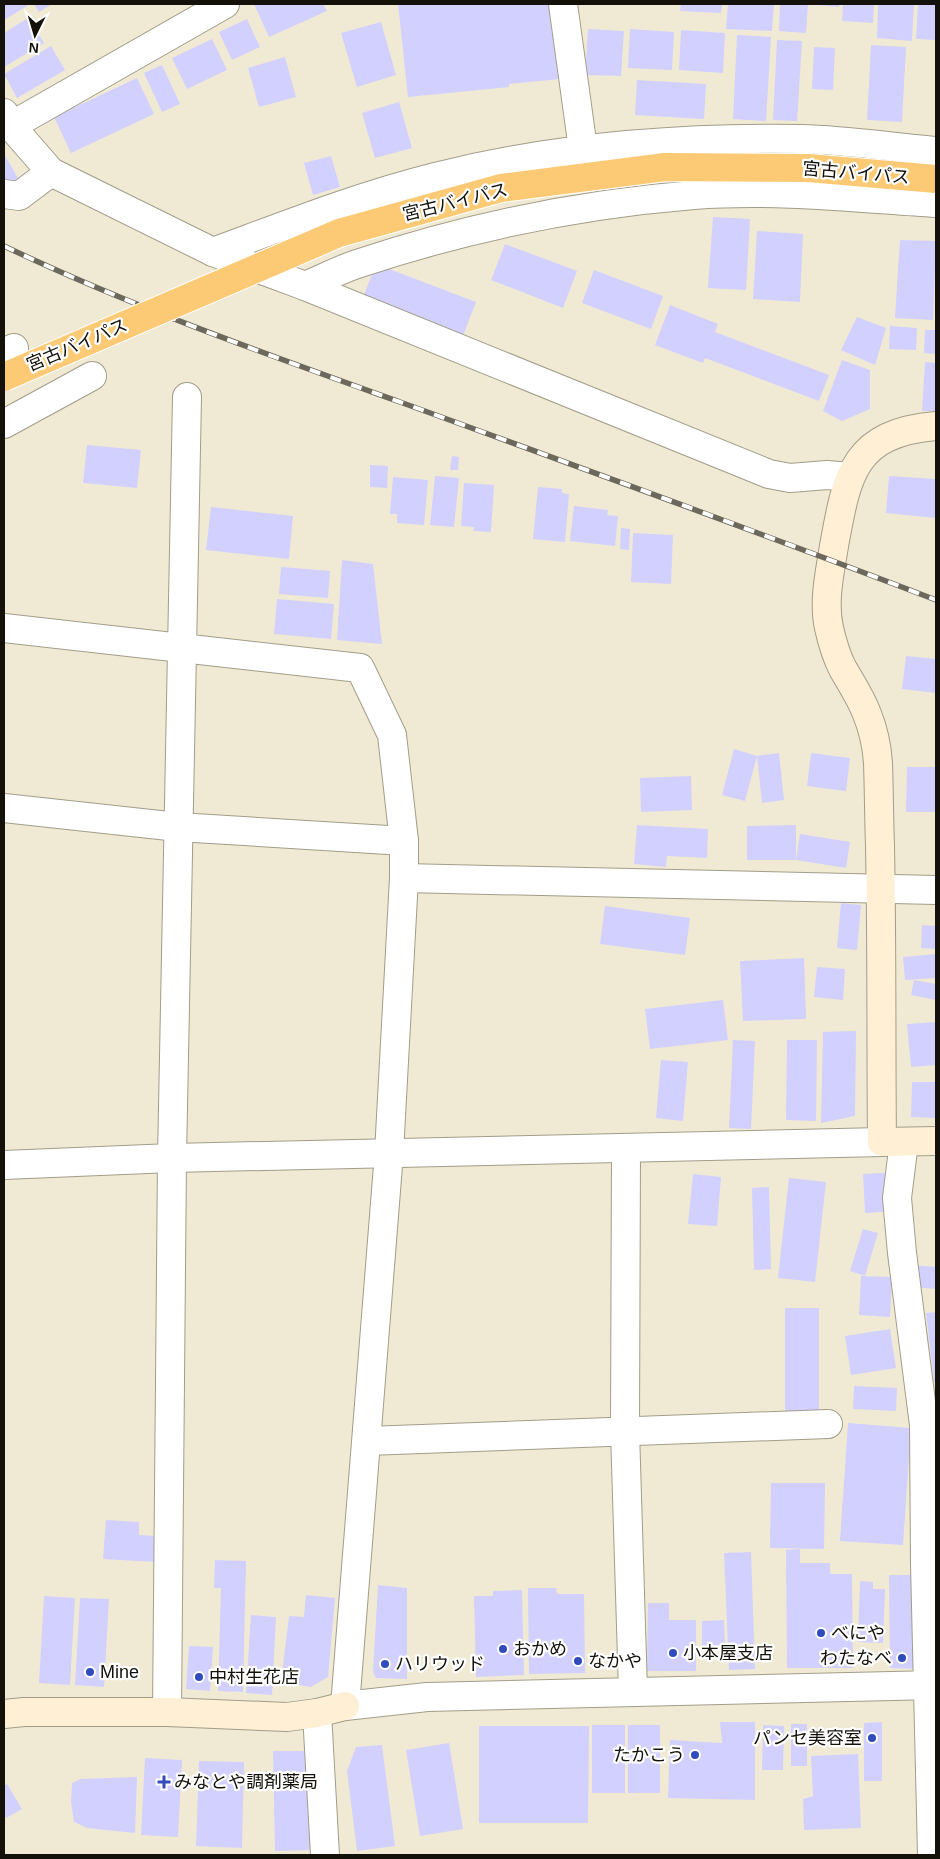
<svg xmlns="http://www.w3.org/2000/svg" width="940" height="1859" viewBox="0 0 940 1859" font-family="Helvetica,'Noto Sans JP',sans-serif">
<style>
.building{fill:#d2d0fe}
.lines{fill:none;stroke-linecap:round;stroke-linejoin:round}
.street-casing{stroke:#a29d89;stroke-width:30}
.secondary-casing{stroke:#a29d89;stroke-width:30}
.street{stroke:#fff;stroke-width:28}
.secondary{stroke:#feefd5;stroke-width:28}
.rail-casing{stroke:#6c695c;stroke-width:5.5}
.rail{stroke:#fff;stroke-width:4;stroke-dasharray:11;stroke-linecap:butt}
.highway-bridge-casing{stroke:#fff;stroke-width:30;stroke-linecap:butt}
.highway-bridge{stroke:#fcc974;stroke-width:28}
.poi-dot{fill:#304bbc;stroke:#fff;stroke-width:2}
.labels{text-anchor:middle;stroke-width:4.5;stroke-linejoin:round;paint-order:stroke}
.street-label{font-size:18px;fill:#13110a;stroke:#fff}
.poi-label{font-size:18px;fill:#13110a;stroke:#fff;text-anchor:start}
</style>
<rect width="100%" height="100%" fill="#f0ead4"/>
<g class="building">
<path d="M4 4H25L27 6 4 20Z"/>
<path d="M34 4H52L39 12Z"/>
<path d="M254 4H323L327 11 269 37Z"/>
<path d="M398 4H552L560 79 509 84V87L408 97Z"/>
<path d="M681 4H722L721 13 680 11Z"/>
<path d="M728 4H774L772 31 726 29Z"/>
<path d="M780 4H808L806 33 779 31Z"/>
<path d="M819 4H839V7L819 5Z"/>
<path d="M843 4H874L873 23 842 21Z"/>
<path d="M878 4H914L912 41 877 38Z"/>
<path d="M918 4H936V40L916 39Z"/>
<path d="M28 18 44 43 4 67V33Z"/>
<path d="M247 19 260 47 232 60 219 32Z"/>
<path d="M381 22 396 75 357 87 341 33Z"/>
<path d="M588 29 624 31 621 76 585 75Z"/>
<path d="M630 29 674 32 672 70 628 68Z"/>
<path d="M681 30 725 33 723 73 679 70Z"/>
<path d="M737 35 771 37 766 121 733 119Z"/>
<path d="M212 39 227 70 187 89 172 58Z"/>
<path d="M777 40 802 41 797 121 773 120Z"/>
<path d="M871 45 906 47 902 122 867 120Z"/>
<path d="M51 46 65 70 17 98 4 74Z"/>
<path d="M814 47 835 48 833 90 812 89Z"/>
<path d="M285 57 296 97 259 107 248 68Z"/>
<path d="M162 65 180 104 162 112 144 73Z"/>
<path d="M137 78 154 114 71 153 54 117Z"/>
<path d="M637 80 706 84 704 119 635 115Z"/>
<path d="M399 102 412 148 375 158 362 113Z"/>
<path d="M4 154 22 185 4 195Z"/>
<path d="M331 156 340 187 313 195 304 163Z"/>
<path d="M713 217 750 219 746 290 708 288Z"/>
<path d="M757 231 803 234 800 302 753 299Z"/>
<path d="M900 240 936 241 933 320 895 318Z"/>
<path d="M505 244 577 271 563 308 491 280Z"/>
<path d="M376 264 476 302 462 338 362 300Z"/>
<path d="M594 270 663 296 651 329 582 303Z"/>
<path d="M670 305 718 324 715 332 829 375 819 401 705 358 703 363 655 345Z"/>
<path d="M857 317 886 328 875 365 841 350Z"/>
<path d="M890 326 917 328 916 350 889 349Z"/>
<path d="M925 330H936V354L924 353Z"/>
<path d="M842 360 870 370V409L842 421 823 411Z"/>
<path d="M925 362 936 363V411H922Z"/>
<path d="M87 445 141 450 137 488 83 483Z"/>
<path d="M452 456 459 457 458 470H450Z"/>
<path d="M370 465 388 466 387 488 370 487Z"/>
<path d="M435 476 459 478 454 527 430 525Z"/>
<path d="M889 476 936 479V518L886 513Z"/>
<path d="M393 477 428 480 424 525 397 523V514H390Z"/>
<path d="M464 483 494 485 491 532 473 531 474 527 461 526Z"/>
<path d="M538 487 562 489V493L569 494 565 542 533 539Z"/>
<path d="M574 506 608 510 607 515 618 516 615 546 570 541Z"/>
<path d="M211 507 293 516 289 559 206 550Z"/>
<path d="M621 528 630 529 629 550 620 549Z"/>
<path d="M633 533 673 535 671 584 631 582Z"/>
<path d="M342 560 373 564 382 644 337 640Z"/>
<path d="M281 567 330 571 328 598 279 594Z"/>
<path d="M277 599 334 604 331 639 274 634Z"/>
<path d="M906 656 936 659V693L902 689Z"/>
<path d="M734 749 757 756 745 801 722 795Z"/>
<path d="M779 753 784 800 762 803 757 756Z"/>
<path d="M811 753 850 758 846 791 807 786Z"/>
<path d="M907 767H936V812H906Z"/>
<path d="M691 776 692 810 641 812 640 778Z"/>
<path d="M637 825 708 829 707 858 667 856 666 867 634 864Z"/>
<path d="M796 825V860L800 834 850 842 846 868 796 860H747V826Z"/>
<path d="M841 903 861 905 857 950 837 948Z"/>
<path d="M605 906 690 918 685 955 600 944Z"/>
<path d="M922 925 936 926V949L921 948Z"/>
<path d="M936 954V978L905 980 903 957Z"/>
<path d="M804 958 806 1019 743 1021 740 961Z"/>
<path d="M817 967 845 969 843 1000 814 997Z"/>
<path d="M914 980 936 984V1000L911 995Z"/>
<path d="M723 1000 728 1040 650 1049 645 1009Z"/>
<path d="M936 1022V1065L911 1067 907 1024Z"/>
<path d="M856 1031 855 1116 821 1123 823 1032Z"/>
<path d="M733 1040 755 1041 751 1129 729 1128Z"/>
<path d="M787 1040H817L816 1121 786 1120Z"/>
<path d="M661 1060 688 1062 683 1121 656 1118Z"/>
<path d="M912 1082H936V1118L911 1117Z"/>
<path d="M896 1172 898 1211 865 1213 863 1174Z"/>
<path d="M693 1174 721 1177 717 1226 688 1224Z"/>
<path d="M789 1178 826 1182 815 1282 778 1278Z"/>
<path d="M769 1187 771 1269 754 1270 752 1188Z"/>
<path d="M863 1229 878 1233 865 1276 850 1271Z"/>
<path d="M912 1265 936 1267V1289L911 1287Z"/>
<path d="M861 1276 892 1277 890 1317 859 1315Z"/>
<rect x="785" y="1308" width="34" height="107"/>
<path d="M936 1312V1382H934L926 1313Z"/>
<path d="M890 1329 896 1368 851 1375 845 1336Z"/>
<path d="M854 1386 897 1388 896 1411 853 1409Z"/>
<path d="M848 1423 911 1428 903 1545 840 1541Z"/>
<path d="M771 1483H825L824 1549 770 1548Z"/>
<path d="M106 1520 139 1522V1535L157 1536 156 1562 103 1559Z"/>
<path d="M800 1549V1563H830V1574H852L853 1668H787L786 1550Z"/>
<path d="M751 1552 755 1669 729 1670 724 1553Z"/>
<path d="M215 1560 246 1561 243 1692 218 1691 221 1588H214Z"/>
<path d="M889 1575H917L918 1669 890 1668Z"/>
<path d="M860 1581 873 1582V1589H885L883 1643 858 1642Z"/>
<path d="M378 1585 407 1588V1679L376 1678 373 1672Z"/>
<path d="M528 1588H556L557 1594H584L585 1673 529 1674Z"/>
<path d="M522 1590 524 1675 476 1677 474 1596H493V1591Z"/>
<path d="M306 1595 335 1598 328 1677 311 1687 281 1682 289 1616 304 1617Z"/>
<path d="M44 1596 75 1598 70 1685 39 1683Z"/>
<path d="M80 1598 109 1599 104 1687 75 1685Z"/>
<path d="M648 1603H669V1620H696V1671H647Z"/>
<path d="M251 1615 276 1617 272 1695 246 1693Z"/>
<path d="M724 1620 725 1645 702 1646V1621Z"/>
<path d="M189 1646 213 1647 210 1691 186 1689Z"/>
<path d="M720 1722H755V1800L668 1798 670 1740 722 1743Z"/>
<path d="M882 1722V1781H864V1723Z"/>
<rect x="791" y="1724" width="16" height="42"/>
<rect x="592" y="1725" width="33" height="68"/>
<rect x="628" y="1725" width="32" height="68"/>
<path d="M763 1725 784 1726 783 1770H762Z"/>
<path d="M479 1726H589L588 1823H479Z"/>
<path d="M449 1743 463 1829 420 1836 406 1750Z"/>
<path d="M382 1745 395 1846 357 1851 347 1771 356 1747Z"/>
<path d="M273 1751H304L316 1766 318 1850 275 1851Z"/>
<path d="M858 1754 861 1828 804 1830 803 1799 813 1796 811 1756Z"/>
<path d="M145 1758 182 1760 178 1837 141 1835Z"/>
<path d="M199 1761 244 1762 242 1848 196 1846Z"/>
<path d="M137 1777 135 1833 87 1828 74 1822 71 1802 72 1783 81 1779Z"/>
<path d="M7 1784 22 1809 6 1818 4 1815V1786Z"/>
</g>
<g class="lines">
<g class="street-casing">
<g id="street">
<path d="M563 4 583 149"/>
<path d="M4 113 11 126 51 172 213 252 305 286 769 474 790 478 827 475 850 477"/>
<path d="M11 126 225 4"/>
<path d="M4 194 19 196 51 172"/>
<path d="M213 252C286 225 359 196 435 177 554 147 678 137 801 139 846 140 891 147 936 151"/>
<path d="M305 286C322 279 339 270 357 264 465 228 581 204 694 195 775 189 856 198 936 203"/>
<path d="M4 352 14 348"/>
<path d="M4 424 92 376"/>
<path d="M4 628 360 668 392 735 404 841V878L389 1153 345 1706 427 1697 936 1685"/>
<path d="M4 808 178 827 404 841"/>
<path d="M404 878 936 890"/>
<path d="M904 1142 897 1198 902 1253 924 1425 925 1564 932 1855"/>
<path d="M626 1148 625 1431 633 1691"/>
<path d="M4 1165 172 1158 882 1142"/>
<path d="M367 1441 828 1424"/>
<path d="M167 1712 172 1158 187 397"/>
<path d="M317 1713 325 1855"/>
</g>
</g>
<g class="secondary-casing">
<g id="secondary">
<path d="M936 426C853 433 847 475 834 546 830 572 823 601 829 628 832 641 836 656 843 669 851 683 861 698 867 714 873 729 877 747 878 763 879 791 879 819 880 846 882 945 881 1043 882 1142L936 1141"/>
<path d="M4 1714 24 1712H167L287 1717 317 1713 345 1706"/>
</g>
</g>
<use href="#street" class="street"/>
<use href="#secondary" class="secondary"/>
<g class="rail-casing">
<path id="rail" d="M4 246C132 307 266 354 400 402 579 467 758 532 936 600"/>
</g>
<use href="#rail" class="rail"/>
<g class="highway-bridge-casing">
<path id="highway-bridge" d="M4 377 339 233 501 188 665 167 808 168 936 179"/>
</g>
<use href="#highway-bridge" class="highway-bridge"/>
</g>
<g class="poi-dot">
<circle cx="821" cy="1633" r="5"/>
<circle cx="503" cy="1649" r="5"/>
<circle cx="673" cy="1653" r="5"/>
<circle cx="902" cy="1658" r="5"/>
<circle cx="578" cy="1661" r="5"/>
<circle cx="385" cy="1664" r="5"/>
<circle cx="90" cy="1672" r="5"/>
<circle cx="199" cy="1677" r="5"/>
<circle cx="872" cy="1738" r="5"/>
<circle cx="695" cy="1755" r="5"/>
<path d="M161.5 1774.5h5v5h5v5h-5v5h-5v-5h-5v-5h5z"/>
</g>
<g class="labels">
<g class="street-label">
<text transform="translate(856 173) rotate(5)" y="6">宮古バイパス</text>
<text transform="translate(455 202) rotate(-14)" y="6">宮古バイパス</text>
<text transform="translate(77 345) rotate(-23)" y="6">宮古バイパス</text>
</g>
<g class="poi-label">
<text x="831" y="1639">べにや</text>
<text x="513" y="1655">おかめ</text>
<text x="683" y="1659">小本屋支店</text>
<text x="892" y="1664" text-anchor="end">わたなべ</text>
<text x="588" y="1667">なかや</text>
<text x="395" y="1670">ハリウッド</text>
<text x="100" y="1678">Mine</text>
<text x="209" y="1683">中村生花店</text>
<text x="862" y="1744" text-anchor="end">パンセ美容室</text>
<text x="685" y="1761" text-anchor="end">たかこう</text>
<text x="174" y="1788">みなとや調剤薬局</text>
</g>
</g>
<rect width="940" height="1859" fill="none" stroke="#13110a" stroke-width="10"/>
<g transform="translate(35 35) rotate(185)" stroke="#ffffff" stroke-width="4" paint-order="stroke">
<path d="M0-4L9 19L0 12L-9 19Z" fill="#13110a"/>
<text y="-8" font-size="14" font-weight="bold" text-anchor="middle" fill="#13110a">N</text>
</g>
</svg>
